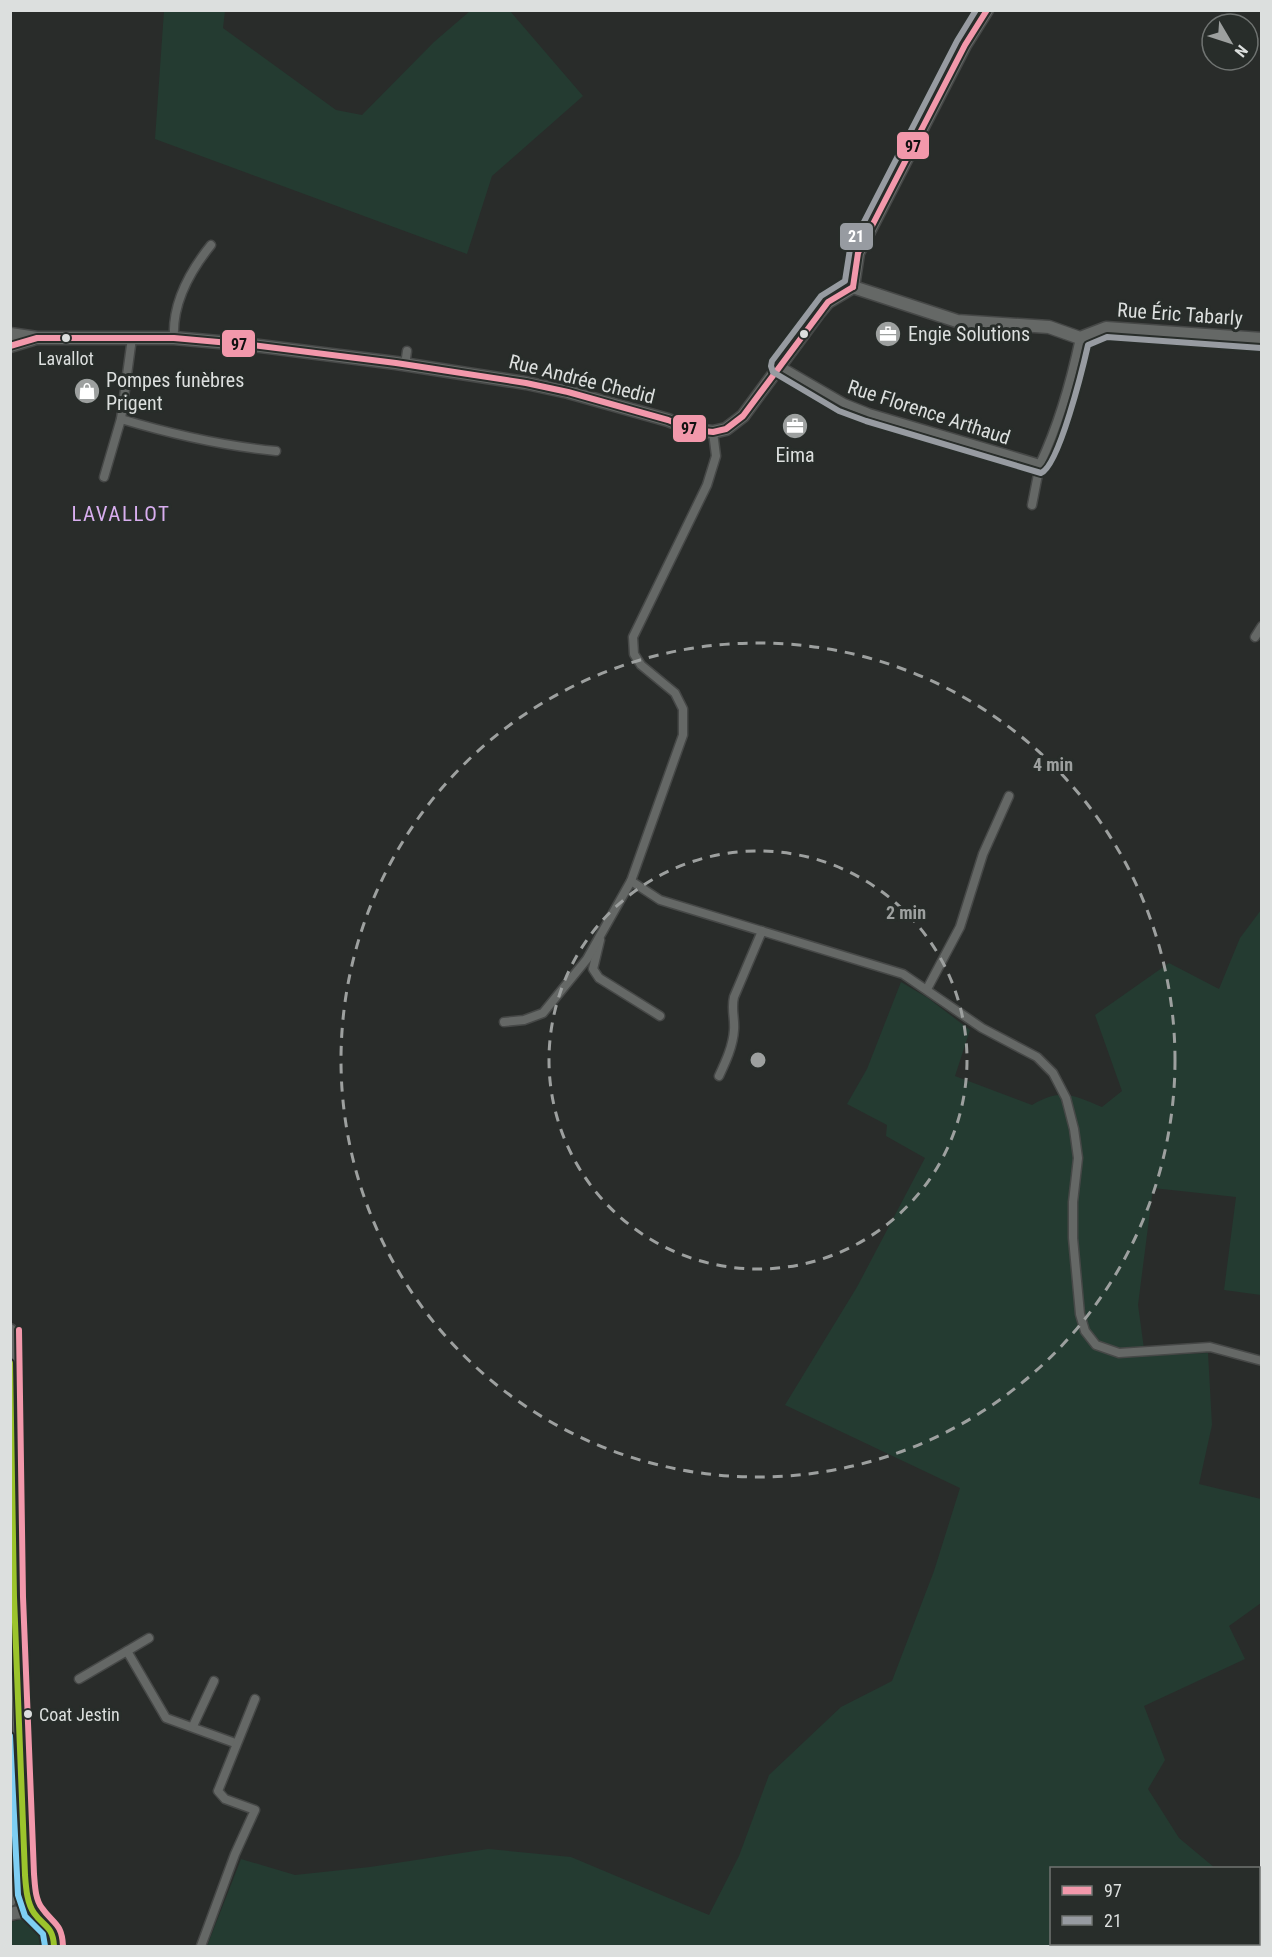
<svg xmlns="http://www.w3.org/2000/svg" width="1272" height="1957" viewBox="0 0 1272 1957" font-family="'Roboto Condensed',sans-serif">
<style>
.green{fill:#243b31}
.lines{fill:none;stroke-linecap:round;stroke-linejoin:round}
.street-casing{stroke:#464847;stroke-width:11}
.secondary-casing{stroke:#464847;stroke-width:15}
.street{stroke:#656866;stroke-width:8}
.secondary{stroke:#656866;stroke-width:12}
.bus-1-casing{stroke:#282d2a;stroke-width:10}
.bus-2-casing{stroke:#282d2a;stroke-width:10}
.bus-3-casing{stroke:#282d2a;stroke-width:10}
.bus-4-casing{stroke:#282d2a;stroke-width:10}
.bus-5-casing{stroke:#282d2a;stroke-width:10}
.bus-1{stroke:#f298ab;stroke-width:6}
.bus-2{stroke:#979ba1;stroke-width:6}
.bus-3{stroke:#9cc42c;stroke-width:6}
.bus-4{stroke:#7ecef3;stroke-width:6}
.bus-5{stroke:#f298ab;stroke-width:6}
.ring{fill:none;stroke:#9da09f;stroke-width:3;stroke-dasharray:10 8}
.bus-dot{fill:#dcdfde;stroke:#282d2a;stroke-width:2}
.labels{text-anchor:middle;stroke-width:6;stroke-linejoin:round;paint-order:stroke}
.bus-label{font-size:18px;fill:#dcdfde;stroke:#282d2a}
.street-label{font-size:20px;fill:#dcdfde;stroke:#282d2a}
.poi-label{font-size:20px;fill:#dcdfde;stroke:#282d2a;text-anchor:start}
.neighbourhood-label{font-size:21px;letter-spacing:1.5px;fill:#d8aeef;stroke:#282d2a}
.centre{fill:#9da09f;stroke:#282d2a;stroke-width:3}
.ring-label{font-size:18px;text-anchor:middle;font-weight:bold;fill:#9da09f;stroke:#282d2a;stroke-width:6;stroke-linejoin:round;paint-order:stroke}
.line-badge{stroke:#282d2a;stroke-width:2}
.badge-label{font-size:16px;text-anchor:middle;font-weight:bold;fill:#fff}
.pale-badge-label{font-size:16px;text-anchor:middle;font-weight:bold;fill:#111}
</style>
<rect width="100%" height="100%" fill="#292c2a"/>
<g class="green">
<path d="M164 11H225L223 28 336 110 362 115 434 42 470 11H510L583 96 492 176 467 254 155 139Z"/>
<path d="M1261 910V1295L1224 1290 1236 1197 1153 1188 1138 1305 1145 1356 1208 1353 1212 1425 1199 1484 1261 1499V1603L1229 1626 1245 1659 1144 1706 1165 1760 1148 1789 1179 1838 1215 1868H1052V1944H1216L1214 1946H207L241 1859 295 1875 370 1867 488 1849 571 1857 709 1915 739 1856 769 1775 841 1707 892 1681 934 1571 960 1488 785 1405 857 1287 925 1158 886 1136 887 1125 847 1104 867 1069 901 982 928 998 970 1030 955 1076 1032 1105C1062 1088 1072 1095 1102 1107L1122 1091 1095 1015 1169 963 1219 989 1240 938Z"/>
<path d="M23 1919C38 1921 47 1931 48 1946H11V1922Z"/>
</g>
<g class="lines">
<g class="street-casing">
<g id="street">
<path d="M174 338C172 304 190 271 211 245"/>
<path d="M405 365 407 351"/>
<path d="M780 366 844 403 869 413 1040 464C1059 424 1071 381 1080 338"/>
<path d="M121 419C171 434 224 446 276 451"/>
<path d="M713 432 716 456 707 485 633 637 634 654 641 665 675 693 683 709V735L631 881 660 900 903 974 982 1028 1037 1057 1053 1073 1066 1098 1074 1129 1078 1158 1073 1202V1238L1080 1314 1085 1331 1096 1345 1119 1353 1210 1347 1262 1361"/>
<path d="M104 477 121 419 132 338"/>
<path d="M1032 505 1040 464"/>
<path d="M1255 637 1262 626"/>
<path d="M600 940 593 969 599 978 660 1016"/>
<path d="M927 989 960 927 983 854 1009 796"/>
<path d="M504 1022 524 1020 543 1013 587 959 631 881"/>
<path d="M719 1076C726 1061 733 1046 734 1030 735 1018 731 1009 734 997L762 931"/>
<path d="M127 1651 149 1638"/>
<path d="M79 1679 127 1651 166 1718 235 1743"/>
<path d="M193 1726 214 1681"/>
<path d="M1258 1889 1262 1884"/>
<path d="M201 1946 235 1854 255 1810 225 1799 218 1791 255 1699"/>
<path d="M1222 1946 1224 1944"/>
</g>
</g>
<g class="secondary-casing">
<g id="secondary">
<path d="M853 287 957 321 1049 327 1080 338 1106 328 1262 339"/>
<path d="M853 287 858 253 965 45 987 10"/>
<path d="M10 334 37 338H174L252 345 396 363 526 383 568 392 668 420 693 430 713 432 726 429 743 416 818 314 828 302 853 287"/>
<path d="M10 346 33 339"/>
<path d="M10 1330 14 1597 25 1875 29 1903 35 1914"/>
<path d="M10 1857V1900"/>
<path d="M10 1914C33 1907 55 1923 54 1946"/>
</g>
</g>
<use href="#street" class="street"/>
<use href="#secondary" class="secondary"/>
<g class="bus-1-casing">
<g id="bus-1">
<path d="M853 287 858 253 965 45 987 10"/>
<path d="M10 346 37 338H174L252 345 396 363 526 383 568 392 668 420 693 430 713 432 726 429 743 416 828 302 853 287"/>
</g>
</g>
<g class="bus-2-casing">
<path id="bus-2" d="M976 10 957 41 850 249 845 281 821 296 772 361 771 366 773 372 839 411 866 421 1041 473C1059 466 1083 367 1088 345L1107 337 1261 348"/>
</g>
<g class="bus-3-casing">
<path id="bus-3" d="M10 1363 14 1597 25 1875C26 1888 27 1903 34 1913 44 1927 53 1926 54 1946"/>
</g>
<g class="bus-4-casing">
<path id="bus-4" d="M10 1736 18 1895 25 1916 43 1934 45 1946"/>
</g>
<g class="bus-5-casing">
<path id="bus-5" d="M19 1330 23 1597 34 1874C35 1885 35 1899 42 1908 53 1924 62 1923 63 1946"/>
</g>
<use href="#bus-1" class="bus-1"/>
<use href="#bus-2" class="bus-2"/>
<use href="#bus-3" class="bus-3"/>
<use href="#bus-4" class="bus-4"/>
<use href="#bus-5" class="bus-5"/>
</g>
<g class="ring">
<circle cx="758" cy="1060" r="209"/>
<circle cx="758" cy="1060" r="417"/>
</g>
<defs>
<g id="office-disc" transform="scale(1.35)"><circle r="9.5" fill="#9da09f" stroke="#282d2a"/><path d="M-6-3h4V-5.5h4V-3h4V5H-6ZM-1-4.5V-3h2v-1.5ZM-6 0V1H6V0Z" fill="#fff"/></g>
<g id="shop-disc" transform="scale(1.35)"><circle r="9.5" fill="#9da09f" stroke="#282d2a"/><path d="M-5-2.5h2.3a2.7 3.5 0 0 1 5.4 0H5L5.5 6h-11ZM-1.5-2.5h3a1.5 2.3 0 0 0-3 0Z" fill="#fff"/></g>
</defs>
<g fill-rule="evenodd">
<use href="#office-disc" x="888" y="334"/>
<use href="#shop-disc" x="87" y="391"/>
<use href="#office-disc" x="795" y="426"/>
</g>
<g class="bus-dot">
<circle cx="804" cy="334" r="5"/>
<circle cx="66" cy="338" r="5"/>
<circle cx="28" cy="1714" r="5"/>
</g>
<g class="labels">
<g class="bus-label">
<text x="66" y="365">Lavallot</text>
<text x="39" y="1721" text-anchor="start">Coat Jestin</text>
</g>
<g class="street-label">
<text transform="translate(1180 314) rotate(4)" y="7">Rue Éric Tabarly</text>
<text transform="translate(582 379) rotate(14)" y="7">Rue Andrée Chedid</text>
<text transform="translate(929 412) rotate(18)" y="7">Rue Florence Arthaud</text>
</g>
<g class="poi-label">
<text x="908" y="341">Engie Solutions</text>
<text x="106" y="387">Pompes funèbres<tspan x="106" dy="23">Prigent</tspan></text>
<text x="795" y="462" text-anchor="middle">Eima</text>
</g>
<g class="neighbourhood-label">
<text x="121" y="521">LAVALLOT</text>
</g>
</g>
<circle cx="758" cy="1060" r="9" class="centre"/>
<g class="ring-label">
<text x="1053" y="771">4 min</text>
<text x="906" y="919">2 min</text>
</g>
<g class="line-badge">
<rect x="896" y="131" width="34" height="29" rx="6" fill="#f298ab"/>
<rect x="839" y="222" width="35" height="29" rx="6" fill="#979ba1"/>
<rect x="221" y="329" width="35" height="29" rx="6" fill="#f298ab"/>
<rect x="672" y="414" width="35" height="29" rx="6" fill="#f298ab"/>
</g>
<g class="badge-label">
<text x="856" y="242">21</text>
</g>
<g class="pale-badge-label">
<text x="913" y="152">97</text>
<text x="239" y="350">97</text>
<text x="689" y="434">97</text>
</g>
<rect width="1272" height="1957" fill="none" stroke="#dcdfde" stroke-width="24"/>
<rect x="1050" y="1867" width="210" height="78" fill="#282d2a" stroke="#707472" stroke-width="1.5"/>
<rect x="1062" y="1886" width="30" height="9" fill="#f298ab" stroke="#707472" stroke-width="1.5"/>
<text x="1104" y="1897" font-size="18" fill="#dcdfde">97</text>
<rect x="1062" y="1916" width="30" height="9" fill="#979ba1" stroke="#707472" stroke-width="1.5"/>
<text x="1104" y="1927" font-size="18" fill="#dcdfde">21</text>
<g transform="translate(1230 42) rotate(129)"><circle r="28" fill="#282d2a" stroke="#707472" stroke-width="1.5"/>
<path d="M0-4.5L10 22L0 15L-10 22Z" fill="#9da09f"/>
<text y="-9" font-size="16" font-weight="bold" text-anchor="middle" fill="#dcdfde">N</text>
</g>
</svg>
